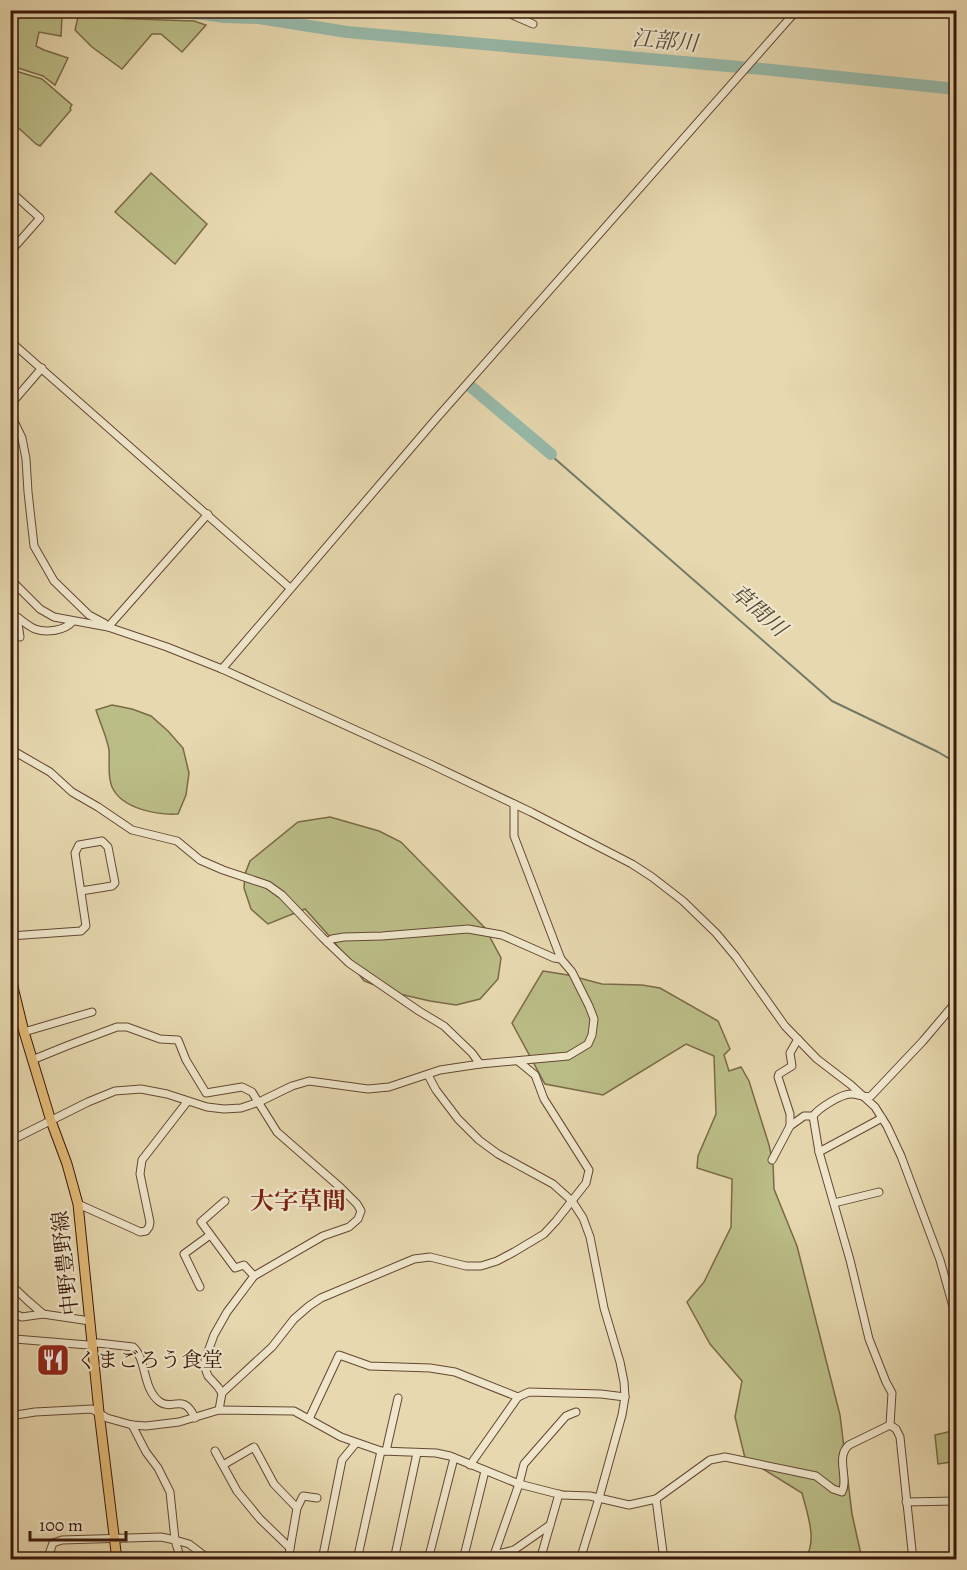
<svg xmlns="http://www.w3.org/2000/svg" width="967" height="1570" viewBox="0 0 967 1570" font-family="Alegreya,'Noto Serif JP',serif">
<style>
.green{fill:#bbbd87;stroke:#7a6a48;stroke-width:1.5}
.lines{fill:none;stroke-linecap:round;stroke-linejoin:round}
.stream{stroke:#71796a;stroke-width:2}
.river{stroke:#97baaa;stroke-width:12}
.minor-casing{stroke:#644732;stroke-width:9}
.major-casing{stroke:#381709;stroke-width:11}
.minor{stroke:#efe6cb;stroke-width:7}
.major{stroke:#e4bc78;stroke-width:9}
.labels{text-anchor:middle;stroke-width:4.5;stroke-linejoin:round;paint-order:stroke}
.street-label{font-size:21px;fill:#381709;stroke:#efe6cb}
.poi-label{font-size:21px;fill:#381709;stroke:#efe6cb;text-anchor:start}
.water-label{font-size:22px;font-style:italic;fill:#544839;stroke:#efe6cb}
.quarter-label{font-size:24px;font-weight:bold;fill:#7a1f14;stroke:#efe6cb}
</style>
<rect width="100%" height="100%" fill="#e7d8af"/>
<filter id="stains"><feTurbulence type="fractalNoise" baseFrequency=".00333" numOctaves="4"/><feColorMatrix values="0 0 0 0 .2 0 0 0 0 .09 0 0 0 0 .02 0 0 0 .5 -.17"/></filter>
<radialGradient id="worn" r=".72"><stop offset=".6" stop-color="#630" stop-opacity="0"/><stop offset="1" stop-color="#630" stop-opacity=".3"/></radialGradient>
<g class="green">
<path d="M11 13 62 16 61 36 39 32 36 46 44 50 68 58 55 85 43 76 18 68 11 63Z"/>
<path d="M78 17 194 21 206 25 182 52 161 34H152L122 69 92 47 75 30Z"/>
<path d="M10 66 19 72 42 79 72 105 70 108 71 110 40 146 36 144 11 121Z"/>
<path d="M151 173 207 224 175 264 115 212Z"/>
<path d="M112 705 132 709 151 716 168 731 183 748 189 773 186 795 178 814C157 815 122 809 112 787 107 775 110 762 109 750 107 737 100 723 96 710Z"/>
<path d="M330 817 379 831 401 842 485 928 501 958 498 979 480 999 456 1005 430 1001 395 993 364 981 332 939 305 909 268 924 251 909 244 888 245 874 250 861 298 822Z"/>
<path d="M543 971 568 975 602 984 642 985 660 988 718 1021 730 1049 724 1055 729 1071 741 1067 749 1081 769 1145 773 1163 774 1189 797 1246 840 1415 852 1514 862 1559H805C818 1541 807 1513 802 1493L745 1458 735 1417 742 1381 710 1344 687 1302 704 1282 731 1227 732 1179 697 1168 698 1156 716 1114 714 1056 686 1044 603 1095 545 1084 512 1023Z"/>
<path d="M952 1431 951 1462 938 1464 935 1435Z"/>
</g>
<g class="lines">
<path class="stream" d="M553 457 832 701 938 752 955 762 956 766"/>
<g class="river">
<path d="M120 10 204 14 225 17 259 18 347 32 762 69 956 89"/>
<path d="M470 386 551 454"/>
</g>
<g class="minor-casing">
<g id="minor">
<path d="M501 10 533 24"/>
<path d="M10 191 40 218 10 252"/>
<path d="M10 341 290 588"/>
<path d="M10 405 42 368"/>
<path d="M10 413 22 438 26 459 28 492 34 546 54 581 89 615 104 623 107 626"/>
<path d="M10 579 40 609 54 617 108 627 167 647 222 669 428 763 531 812 632 864 652 877 683 901 716 933 736 957 785 1026 817 1059 851 1085 875 1107 887 1126 901 1156 940 1260 956 1317"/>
<path d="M10 615 17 617 20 637"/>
<path d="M17 617C23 621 28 626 35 629 46 633 65 631 73 621"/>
<path d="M108 627 208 514"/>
<path d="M222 669 435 420 797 10"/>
<path d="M10 749 50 772 72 792 98 807 132 830 177 841 200 860 223 870 268 885 282 895 322 937 349 963 419 1011 444 1026 472 1053 480 1064"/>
<path d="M10 936 81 931 86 926 75 853 79 845 102 841 108 847 115 883 112 886 81 891"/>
<path d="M327 942 332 939 344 937 382 936 468 929 502 935 554 958 561 959"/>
<path d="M24 1032 92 1012"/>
<path d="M32 1060 69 1045 117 1027H127L160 1039 178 1040 186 1060 206 1093 242 1087 252 1092 277 1132 341 1188 357 1204 361 1211 358 1219 349 1227 323 1236 254 1276 227 1312 214 1335 205 1360V1368L208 1376 218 1387 222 1393"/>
<path d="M428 1075 436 1090 458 1119 479 1140 498 1154 553 1184 572 1201 583 1218 590 1237 604 1308 620 1362 624 1382 625 1397 622 1415 599 1498 580 1560"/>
<path d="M813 1116 819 1152 850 1260 869 1339 886 1382 892 1393 890 1425"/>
<path d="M790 1126V1114L778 1077 779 1074 792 1066 790 1053 798 1039"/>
<path d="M10 1141 88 1102 115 1091 141 1089 167 1094 207 1107 224 1109 241 1108 259 1102 292 1086 309 1081 368 1089 389 1087 440 1070 480 1064 568 1056 588 1044 592 1035 594 1019 589 1006 572 972 561 959 514 836V804"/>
<path d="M819 1152 882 1118"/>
<path d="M772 1160 790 1126 804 1116H813C819 1108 841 1094 851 1094 859 1094 863 1098 871 1096L923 1041 956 1002"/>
<path d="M225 1201 201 1222 235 1268 244 1265 254 1276"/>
<path d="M834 1203 879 1192"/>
<path d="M78 1204 136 1230 140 1232 146 1231 149 1227 150 1222 140 1174 142 1160 187 1102"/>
<path d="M10 1284 28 1301 43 1314"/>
<path d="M200 1287 184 1254 210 1235"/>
<path d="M10 1312 22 1317 43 1314 90 1321"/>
<path d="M15 1339 88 1345 98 1343 133 1347C147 1359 142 1389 160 1402 173 1411 183 1392 195 1418"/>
<path d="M219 1410 222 1393 272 1347 294 1319 309 1306 321 1298 414 1259 430 1257 466 1266H481L497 1261 514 1252 544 1234 556 1221 586 1183 589 1170 544 1099 535 1075 518 1061"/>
<path d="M10 1416 35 1412 92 1409 107 1418 132 1425 146 1426 179 1422 219 1410 294 1411 341 1437 381 1451 436 1453 450 1456 519 1484 562 1495 590 1496 629 1505 656 1499 710 1460 725 1457 816 1476 833 1489 842 1492C849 1478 835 1457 849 1445L890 1425"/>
<path d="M309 1419 339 1355 370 1366 430 1368 455 1372 518 1397 529 1392 601 1394 625 1397"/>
<path d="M132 1425 146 1452 158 1468 170 1492 175 1540 181 1560"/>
<path d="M890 1425 896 1429 900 1437 913 1560"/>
<path d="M215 1451 237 1491 260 1519 290 1548"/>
<path d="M386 1451 398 1398"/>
<path d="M223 1465 254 1447 274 1484 297 1508"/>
<path d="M470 1465 518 1397"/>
<path d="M656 1499 664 1560"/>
<path d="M906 1502 956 1501"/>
<path d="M494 1555 514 1550 550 1525"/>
<path d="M47 1560 53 1543 62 1540 161 1537 175 1540 189 1544 210 1560"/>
<path d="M288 1560 297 1508 303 1496 317 1498"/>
<path d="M322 1560 342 1460 356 1443"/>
<path d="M357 1560 381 1451"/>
<path d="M394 1560 417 1453"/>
<path d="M428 1560 454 1458"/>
<path d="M463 1560 485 1471"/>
<path d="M483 1560 494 1555 519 1484 524 1464 566 1416 576 1412"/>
<path d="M540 1560 559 1494"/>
</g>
</g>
<g class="major-casing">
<path id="major" d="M10 970 14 991 24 1032 51 1121 67 1164 78 1204 99 1412 117 1560"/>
</g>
<use href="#minor" class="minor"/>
<use href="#major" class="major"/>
</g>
<defs>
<g id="restaurant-square" transform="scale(1.725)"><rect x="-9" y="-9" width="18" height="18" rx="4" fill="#8f2418" stroke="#efe6cb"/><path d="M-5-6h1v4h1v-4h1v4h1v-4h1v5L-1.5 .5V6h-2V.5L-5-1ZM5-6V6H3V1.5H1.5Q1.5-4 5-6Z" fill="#fff"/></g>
</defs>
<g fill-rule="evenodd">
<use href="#restaurant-square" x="53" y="1360"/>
</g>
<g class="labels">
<g class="street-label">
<text transform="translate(65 1263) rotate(-96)" y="7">中野豊野線</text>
</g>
<g class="poi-label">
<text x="76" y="1367">くまごろう食堂</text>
</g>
<g class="water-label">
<text transform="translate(665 40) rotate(5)" y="8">江部川</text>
<text transform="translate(759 610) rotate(41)" y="8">草間川</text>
</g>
<g class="quarter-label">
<text x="298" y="1209">大字草間</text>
</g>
</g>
<rect width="967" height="1570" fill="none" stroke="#e7d8af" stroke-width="36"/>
<rect x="12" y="12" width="943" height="1546" fill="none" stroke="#381709" stroke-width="3"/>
<rect x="18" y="18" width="931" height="1534" fill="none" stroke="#381709" stroke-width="1.5"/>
<path d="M30 1531v9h96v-9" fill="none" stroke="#381709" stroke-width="3"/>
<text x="39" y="1531" font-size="18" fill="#381709" stroke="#efe6cb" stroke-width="4.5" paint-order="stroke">100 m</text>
<rect width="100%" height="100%" filter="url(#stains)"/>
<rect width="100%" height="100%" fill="url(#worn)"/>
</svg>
